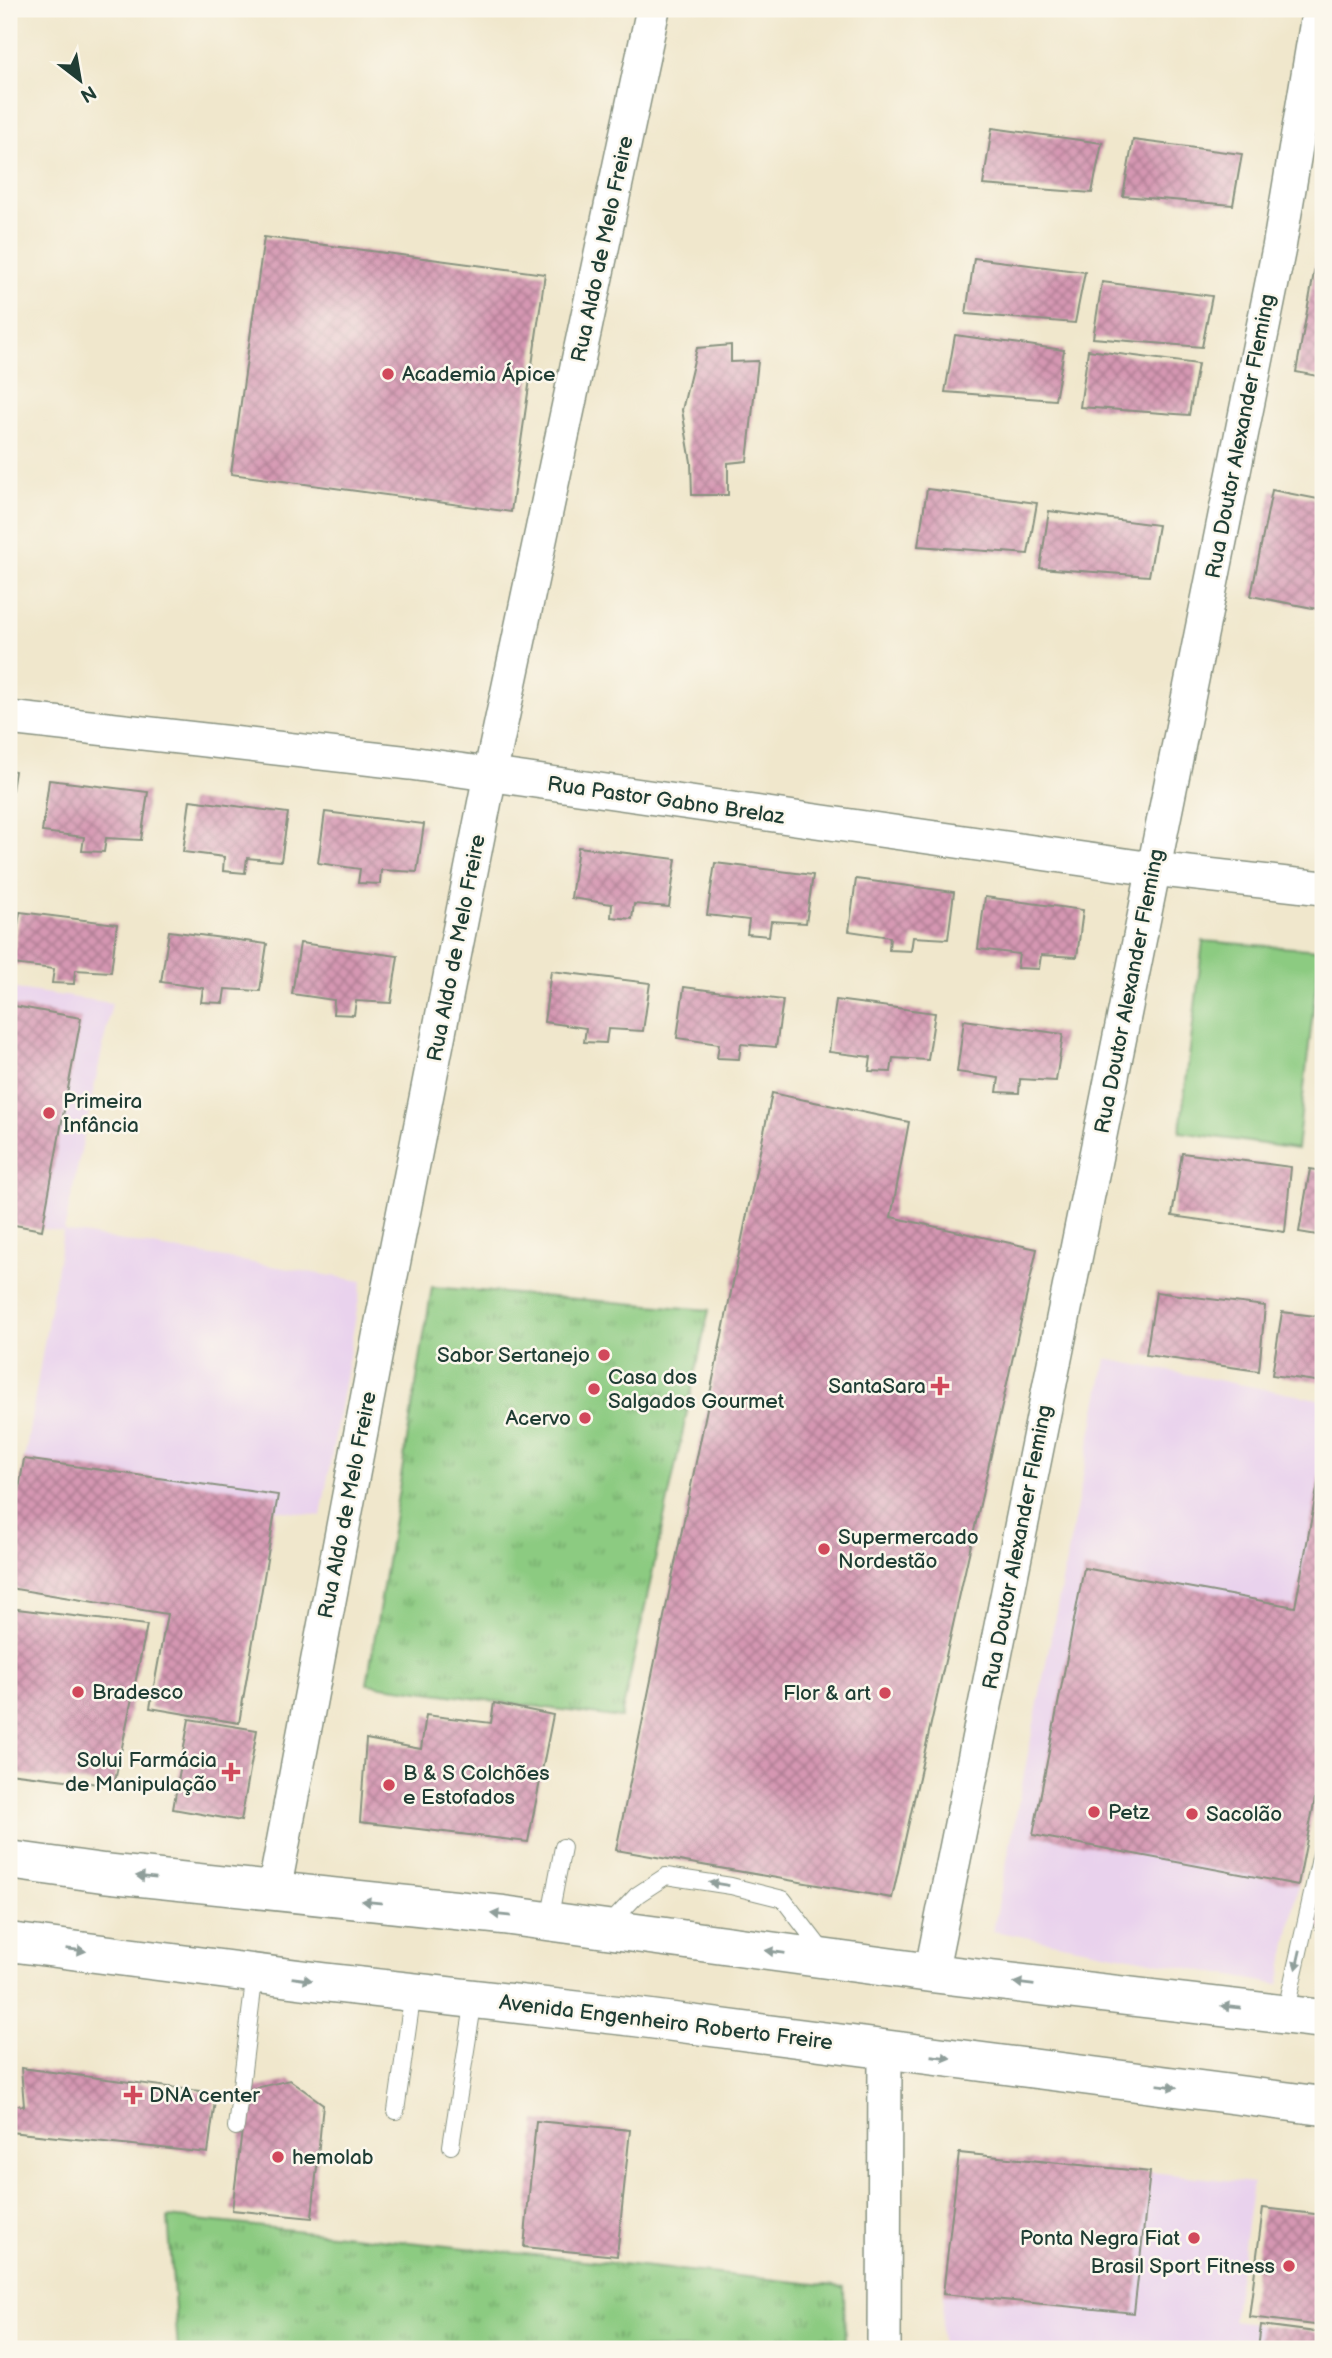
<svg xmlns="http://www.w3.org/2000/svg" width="1332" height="2358" viewBox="0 0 1332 2358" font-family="'Balsamiq Sans',sans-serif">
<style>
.built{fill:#e9d2ed}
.grass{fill:url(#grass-tufts);stroke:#56845a;stroke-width:2}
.park{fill:#8ccb81;stroke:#56845a;stroke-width:2}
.building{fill:url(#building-cross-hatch)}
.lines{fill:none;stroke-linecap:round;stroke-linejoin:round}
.lane-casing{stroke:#889280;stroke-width:18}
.street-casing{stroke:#889280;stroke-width:36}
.primary-casing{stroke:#889280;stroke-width:41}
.lane{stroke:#fff;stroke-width:16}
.street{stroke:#fff;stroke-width:33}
.primary{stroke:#fff;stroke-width:38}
.oneway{fill:#8f9e9a}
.poi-dot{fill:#d1495b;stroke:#fbf7ec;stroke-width:2.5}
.labels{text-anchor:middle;stroke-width:5;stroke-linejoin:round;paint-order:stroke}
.street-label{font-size:21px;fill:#1f3d34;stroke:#fbf7ec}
.poi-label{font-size:21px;fill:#1f3d34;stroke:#fbf7ec;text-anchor:start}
</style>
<defs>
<pattern id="grass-tufts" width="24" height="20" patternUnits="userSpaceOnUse" patternTransform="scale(1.75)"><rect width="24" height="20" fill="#8ccb81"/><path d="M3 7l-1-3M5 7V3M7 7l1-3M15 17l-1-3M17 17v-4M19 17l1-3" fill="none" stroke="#72a66a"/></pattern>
<pattern id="building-cross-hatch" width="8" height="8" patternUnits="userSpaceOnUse" patternTransform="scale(1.75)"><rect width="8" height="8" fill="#d597b2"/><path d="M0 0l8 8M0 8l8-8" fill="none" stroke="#ac7c92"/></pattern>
</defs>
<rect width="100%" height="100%" fill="#fbf7ec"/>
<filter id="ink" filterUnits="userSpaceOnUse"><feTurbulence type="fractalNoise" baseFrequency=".0143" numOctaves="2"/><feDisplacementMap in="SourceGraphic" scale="14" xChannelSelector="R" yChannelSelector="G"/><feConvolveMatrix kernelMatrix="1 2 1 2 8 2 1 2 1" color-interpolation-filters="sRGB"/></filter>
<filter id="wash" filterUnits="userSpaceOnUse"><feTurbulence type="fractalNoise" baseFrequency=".00686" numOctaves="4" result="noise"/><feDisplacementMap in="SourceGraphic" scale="28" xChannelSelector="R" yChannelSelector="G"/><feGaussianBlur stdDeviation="1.57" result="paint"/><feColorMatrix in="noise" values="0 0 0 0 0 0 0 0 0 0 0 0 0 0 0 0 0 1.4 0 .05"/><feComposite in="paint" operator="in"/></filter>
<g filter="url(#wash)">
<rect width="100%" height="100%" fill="#f0e7cc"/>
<g class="built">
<path d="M9 988 112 1003 64 1231 362 1281 321 1516 276 1510 239 1723 150 1708 166 1614 9 1588V1549L63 1232 9 1223Z"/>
<path d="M1106 1359 1323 1400V1756L1279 1985 993 1931Z"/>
<path d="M1150 2172 1253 2183 1233 2321 1323 2333V2349H941L943 2294 1134 2313Z"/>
</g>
<g class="grass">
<path d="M432 1287 709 1310 621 1718 367 1684Z"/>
<path d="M168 2217 844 2287 845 2349H178Z"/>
</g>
<path class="park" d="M1203 941 1320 950 1297 1149 1180 1132Z"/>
<g id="blocks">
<g class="building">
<path d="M992 128 1102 143 1092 193 983 185Z"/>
<path d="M1133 140 1242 154 1233 205 1123 196Z"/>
<path d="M264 237 545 274 511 512 231 474Z"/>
<path d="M1317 256 1323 258V377L1296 372Z"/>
<path d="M974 258 1085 272 1075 323 966 314Z"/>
<path d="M1102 282 1212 296 1202 347 1093 338Z"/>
<path d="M955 335 1064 350 1055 400 945 392Z"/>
<path d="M731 345V362L758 361 747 461 728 463V495H692L691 462 682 410 697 348Z"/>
<path d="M1088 350 1198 364 1189 415 1080 407Z"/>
<path d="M927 489 1037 503 1028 554 918 546Z"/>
<path d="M1272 490 1323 500V610L1251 596Z"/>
<path d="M1049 511 1158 525 1149 576 1040 568Z"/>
<path d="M9 770 15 771 10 803H9Z"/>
<path d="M49 780 148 792 141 840 106 838 104 852 82 851 84 837 42 832Z"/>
<path d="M190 800 288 813 281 861 247 858 245 873 223 871 224 857 183 852Z"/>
<path d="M325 812 424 824 417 872 381 870 380 884 358 883 360 869 318 863Z"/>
<path d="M578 847 676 859 669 907 634 904 632 919 611 917 612 904 571 898Z"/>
<path d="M715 863 813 875 806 923 771 921 769 936 747 934 749 920 707 915Z"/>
<path d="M856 879 954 892 948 939 913 937 911 951 889 950 890 937 849 931Z"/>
<path d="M985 897 1083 910 1077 957 1041 955 1039 969 1017 968 1019 954 978 949Z"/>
<path d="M20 912 117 924 111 972 75 970 74 984 52 983 54 969 12 964Z"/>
<path d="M169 931 267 944 260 991 225 989 223 1003 201 1002 203 988 161 982Z"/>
<path d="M300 943 398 956 391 1003 356 1001 354 1015 333 1014 334 1000 292 994Z"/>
<path d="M551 971 650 983 643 1031 608 1029 606 1043 584 1042 586 1028 544 1022Z"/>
<path d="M684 987 783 1000 776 1047 741 1044 739 1059 717 1058 719 1044 677 1038Z"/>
<path d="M836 1000 935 1013 928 1060 893 1058 891 1072 869 1071 871 1057 829 1052Z"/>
<path d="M9 1005 81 1018 42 1230 9 1224Z"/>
<path d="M964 1020 1063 1034 1056 1081 1020 1079 1019 1093 997 1092 999 1078 957 1072Z"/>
<path d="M772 1093 909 1122 891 1217 1037 1249 892 1898 616 1850Z"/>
<path d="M1182 1153 1291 1167 1285 1232 1172 1216Z"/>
<path d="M1310 1169 1323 1171V1236L1299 1232Z"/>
<path d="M1156 1292 1265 1306 1259 1371 1146 1355Z"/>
<path d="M1282 1312 1323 1317V1382L1272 1375Z"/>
<path d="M24 1459 278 1495 239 1723 150 1708 167 1614 9 1588V1549Z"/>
<path d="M1320 1473H1323V1758L1298 1885 1033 1835 1084 1568 1295 1607Z"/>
<path d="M9 1608 147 1625 114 1786 9 1773Z"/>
<path d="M494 1703 553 1715 528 1842 360 1822 366 1739 421 1749 426 1715 491 1723Z"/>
<path d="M189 1719 257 1730 241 1821 173 1809Z"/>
<path d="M1322 1904H1323V1930L1316 1929Z"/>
<path d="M21 2068 216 2093 208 2153 10 2132 9 2104 24 2106Z"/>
<path d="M290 2080 323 2104 312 2218 232 2210 247 2090Z"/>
<path d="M536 2121 630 2130 617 2256 524 2247Z"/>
<path d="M959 2153 1150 2172 1134 2313 943 2294Z"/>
<path d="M1263 2208 1323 2215V2326L1249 2317Z"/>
<path d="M1261 2325 1323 2333V2349H1258Z"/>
</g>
</g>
</g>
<g filter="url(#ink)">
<use href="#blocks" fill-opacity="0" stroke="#889280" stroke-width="2"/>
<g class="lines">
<g class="lane-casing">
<g id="lane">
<path d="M549 1921 563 1847"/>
<path d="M607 1927 637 1895 666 1876 731 1886 783 1899 825 1954"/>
<path d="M1285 2014 1323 1845"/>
<path d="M396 2111 413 1992"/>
<path d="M236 2127 255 1973"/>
<path d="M451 2146 474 1999"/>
</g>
</g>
<g class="street-casing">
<g id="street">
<path d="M9 718 410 763 1153 869 1323 888"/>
<path d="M274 1891 381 1326 490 775 653 9"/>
<path d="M931 1973 1279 248 1319 9"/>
<path d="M884 2349 885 2049"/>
</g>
</g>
<g class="primary-casing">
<g id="primary">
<path d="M9 1860 103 1873 503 1915 931 1973 1323 2019"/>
<path d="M9 1942 322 1982 635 2017 1323 2106"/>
</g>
</g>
<use href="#lane" class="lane"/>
<use href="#street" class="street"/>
<use href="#primary" class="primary"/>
</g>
<defs><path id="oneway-solid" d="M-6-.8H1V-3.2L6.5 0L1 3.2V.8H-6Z" transform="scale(1.75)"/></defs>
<g class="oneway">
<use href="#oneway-solid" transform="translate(146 1877) rotate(-174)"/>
<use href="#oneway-solid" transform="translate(719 1884) rotate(-171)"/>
<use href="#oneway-solid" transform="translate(372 1902) rotate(-174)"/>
<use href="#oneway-solid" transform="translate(501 1915) rotate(-174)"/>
<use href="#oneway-solid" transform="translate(76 1950) rotate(7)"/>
<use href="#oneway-solid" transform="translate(775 1952) rotate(-172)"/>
<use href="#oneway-solid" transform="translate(1298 1960) rotate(103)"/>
<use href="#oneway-solid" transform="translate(302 1979) rotate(8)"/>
<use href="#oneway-solid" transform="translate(1024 1984) rotate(-173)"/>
<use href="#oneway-solid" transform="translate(1231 2007) rotate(-174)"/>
<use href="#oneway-solid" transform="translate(941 2057) rotate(7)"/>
<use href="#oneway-solid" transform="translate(1167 2086) rotate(7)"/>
</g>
</g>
<g class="poi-dot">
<circle cx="388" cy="374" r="7"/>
<circle cx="49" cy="1113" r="7"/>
<circle cx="604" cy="1355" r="7"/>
<path d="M936.5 1375.5h7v7h7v7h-7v7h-7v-7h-7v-7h7z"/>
<circle cx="594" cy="1389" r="7"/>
<circle cx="585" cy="1418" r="7"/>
<circle cx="824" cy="1549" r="7"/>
<circle cx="78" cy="1692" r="7"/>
<circle cx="885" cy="1693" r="7"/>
<path d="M227.5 1761.5h7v7h7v7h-7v7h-7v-7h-7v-7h7z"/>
<circle cx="389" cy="1785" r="7"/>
<circle cx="1094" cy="1812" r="7"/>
<circle cx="1192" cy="1814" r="7"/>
<path d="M129.5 2084.5h7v7h7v7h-7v7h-7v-7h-7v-7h7z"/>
<circle cx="278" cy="2157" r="7"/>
<circle cx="1194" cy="2238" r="7"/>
<circle cx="1289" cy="2266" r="7"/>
</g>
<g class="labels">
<g class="street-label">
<text transform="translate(602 249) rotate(-78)" y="7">Rua Aldo de Melo Freire</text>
<text transform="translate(1240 436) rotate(-79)" y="7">Rua Doutor Alexander Fleming</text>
<text transform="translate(666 800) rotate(8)" y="7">Rua Pastor Gabno Brelaz</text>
<text transform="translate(456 948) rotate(-79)" y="7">Rua Aldo de Melo Freire</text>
<text transform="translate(1129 991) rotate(-79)" y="7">Rua Doutor Alexander Fleming</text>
<text transform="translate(347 1505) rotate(-79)" y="7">Rua Aldo de Melo Freire</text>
<text transform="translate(1017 1547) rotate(-79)" y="7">Rua Doutor Alexander Fleming</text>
<text transform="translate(666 2022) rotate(7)" y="7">Avenida Engenheiro Roberto Freire</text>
</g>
<g class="poi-label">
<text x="402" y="381">Academia Ápice</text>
<text x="63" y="1108">Primeira<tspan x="63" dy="24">Infância</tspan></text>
<text x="590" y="1362" text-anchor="end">Sabor Sertanejo</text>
<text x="608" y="1384">Casa dos<tspan x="608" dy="24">Salgados Gourmet</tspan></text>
<text x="926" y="1393" text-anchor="end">SantaSara</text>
<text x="571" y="1425" text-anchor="end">Acervo</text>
<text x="838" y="1544">Supermercado<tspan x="838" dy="24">Nordestão</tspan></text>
<text x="92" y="1699">Bradesco</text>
<text x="871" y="1700" text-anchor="end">Flor &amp; art</text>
<text x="217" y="1767" text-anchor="end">Solui Farmácia<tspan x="217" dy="24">de Manipulação</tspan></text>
<text x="403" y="1780">B &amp; S Colchões<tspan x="403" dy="24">e Estofados</tspan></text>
<text x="1108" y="1819">Petz</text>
<text x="1206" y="1821">Sacolão</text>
<text x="149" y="2102">DNA center</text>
<text x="292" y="2164">hemolab</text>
<text x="1180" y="2245" text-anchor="end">Ponta Negra Fiat</text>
<text x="1275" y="2273" text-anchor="end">Brasil Sport Fitness</text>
</g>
</g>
<rect width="1332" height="2358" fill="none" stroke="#fbf7ec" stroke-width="35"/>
<g transform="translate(80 80) rotate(149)" stroke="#fbf7ec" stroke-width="5" paint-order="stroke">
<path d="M0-5L12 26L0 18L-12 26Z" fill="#1f3d34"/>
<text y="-10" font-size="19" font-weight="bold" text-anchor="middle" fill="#1f3d34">N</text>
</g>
</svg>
